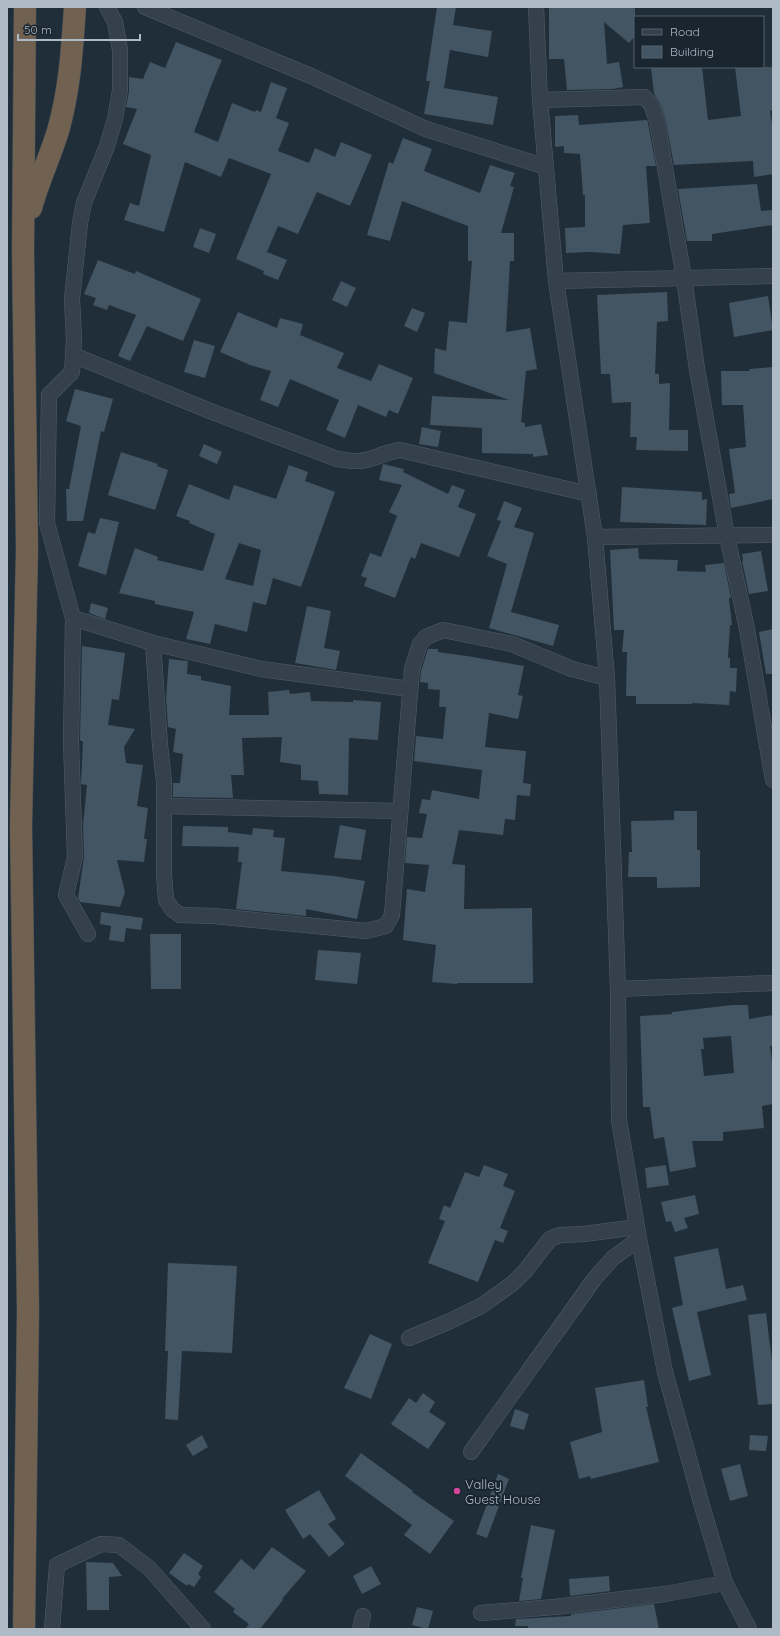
<svg xmlns="http://www.w3.org/2000/svg" width="780" height="1636" viewBox="0 0 780 1636" font-family="Quicksand,sans-serif">
<style>
.building{fill:#435462;fill-rule:evenodd}
.lines{fill:none;stroke-linecap:round;stroke-linejoin:round}
.street-casing{stroke:#515e68;stroke-width:16}
.highway-casing{stroke:#3e4b55;stroke-width:23}
.street{stroke:#34404b;stroke-width:15}
.highway{stroke:#716150;stroke-width:22}
.hotel-dot{fill:#d1479c;stroke:#19252f;stroke-width:1.5}
.labels{text-anchor:middle;stroke-width:4;stroke-linejoin:round;paint-order:stroke}
.poi-label{font-size:13px;fill:#aebbc7;stroke:#19252f;text-anchor:start}
</style>
<rect width="100%" height="100%" fill="#202e3a"/>
<g class="building">
<path d="M437 7H456L453 25 492 31 488 57 450 50 444 88 498 97 493 125 424 114 430 81H426Z"/>
<path d="M549 7H635V36L629 43 604 22 607 64 619 62 623 87 613 89 567 90 564 59H549Z"/>
<path d="M176 42 222 60 213 81 194 132 218 142 232 103 255 112 256 110 261 112 271 82 287 88 276 118 289 123 278 151 309 163 315 148 335 157 341 142 372 155 350 206 317 192 298 234 278 226 267 252 287 260 278 280 263 274 264 271 236 259 271 174 229 158 221 177 185 162 164 232 124 220 130 203 139 206 151 155 123 144 137 109 126 107 129 91V77L143 79 150 62 165 68Z"/>
<path d="M651 67H702L708 120 741 116 735 67H773V110L770 111 773 131V174L754 177 753 161 674 165 665 118 659 101 654 94Z"/>
<path d="M578 115 579 125 647 120 648 123 656 166H646L650 223 623 225 620 254 590 252 566 253 565 228 585 227V195H583L580 154 564 153V146L555 147V116Z"/>
<path d="M403 138 432 149 424 171 480 193 490 165 515 173 510 186 514 187 501 233H514V261H510L506 332 530 328 537 369 526 371 521 422 525 423V427L541 424 548 455 533 457V454L482 453V428L430 425 432 396 509 400 434 373 435 348 446 351 449 321 467 323 472 261H468V226L402 201 390 241 367 235 389 162 393 164Z"/>
<path d="M757 184 761 211 773 210V225L712 234V241H687L678 189Z"/>
<path d="M200 228 216 234 209 253 193 247Z"/>
<path d="M98 260 135 274 136 271 201 299 183 341 147 326 130 361 118 356 136 315 109 305 107 310 93 305 96 298 84 294Z"/>
<path d="M341 281 356 288 347 307 332 300Z"/>
<path d="M667 292 668 321 657 322 655 374H659V384L670 383 669 430H688V451L636 450 637 437H630L631 402 612 403 610 374H601L597 295Z"/>
<path d="M768 296 773 330 734 337 729 303Z"/>
<path d="M412 308 425 313 417 332 404 326Z"/>
<path d="M238 312 277 328 280 318 303 324 300 335 344 353 337 368 371 381 379 364 413 378 398 414 389 410 386 417 358 405 345 438 326 430 339 400 290 379 278 407 260 400 271 371 250 365 220 352Z"/>
<path d="M194 340 215 346 205 378 184 372Z"/>
<path d="M773 367V499L731 508 729 494 735 493 729 449 746 447 743 405H722L721 371H750L749 369Z"/>
<path d="M75 389 113 399 104 432 101 431 83 521H67L66 489H69L81 426 66 421Z"/>
<path d="M422 427 441 431 438 447 419 444Z"/>
<path d="M204 444 222 452 217 464 199 456Z"/>
<path d="M121 452 158 464 157 466 168 470 155 510 108 495Z"/>
<path d="M383 464 404 469 403 472 448 494 452 485 465 490 458 507 476 514 459 557 421 543 415 559 411 557 395 598 364 586 367 578 361 576 370 553 381 557 397 516 389 512 402 485 379 480Z"/>
<path d="M289 465 308 472 305 481 335 492 301 587 273 578 266 605 253 602 247 632 215 624 210 644 186 639 194 612 155 604V601L119 593 135 548 158 557 157 560 203 571 215 534 189 523 190 521 176 516 189 484 229 500 234 485 276 499ZM239 543 261 550 253 586 225 579Z"/>
<path d="M622 487 702 492V500L707 499 706 525 620 522Z"/>
<path d="M504 501 522 508 514 527 534 533 511 612 559 625 553 646 489 628 507 564 487 556 501 521 497 520Z"/>
<path d="M100 518 119 522 106 575 78 566 88 532 95 534Z"/>
<path d="M638 548 639 559 678 560 677 571 706 572 705 565 724 563 731 598H729L732 625H730L728 658H730V668H737L736 692 730 691 729 705 692 703V704H636V696H626L627 652H622L624 630H614L610 550Z"/>
<path d="M761 551 768 591 749 594 742 561H743L742 554Z"/>
<path d="M91 603 108 608 105 619 89 613Z"/>
<path d="M307 606 331 611 324 648 340 651 336 670 295 663Z"/>
<path d="M773 629V674H766L759 632Z"/>
<path d="M82 646 125 653 119 700 112 699 108 725 135 729 124 747 126 763 143 765 137 806 148 808 144 839H147L144 862 117 860 125 892 120 907 80 902 78 898 84 857 83 825 87 785 81 784 83 742 80 740Z"/>
<path d="M428 649H438V652L467 656 524 666 518 695 523 696 518 719 489 713 485 747 526 751 523 783 531 784 530 796 517 795 515 820 505 819 503 835 459 830 452 864 465 865 464 909 532 908 533 983H457V984L432 982 436 945 403 940 407 889 425 892 429 865 405 863 407 837 422 838 427 814 419 813 422 799 430 800 432 790 479 799 482 770 414 761 416 736 443 739 446 707H439L440 690 428 689V683L420 682 421 671Z"/>
<path d="M169 659 188 661 187 674 201 676V680L231 686 229 715H269L268 692 289 690 290 694 310 692 311 701 353 702V700L381 702 378 740 349 738 348 795 319 794 318 781 301 780V765L280 762 282 737 242 738 244 775H231L233 798 173 797V783H180L183 754 173 752 176 729 168 727 166 698Z"/>
<path d="M674 811H697V850H700V887L657 888V877H628L629 852H632L631 821 674 820Z"/>
<path d="M340 825 366 830 361 860 334 858Z"/>
<path d="M183 826 228 827V832L252 835 253 828 274 830 273 837 285 838 281 871 334 876 365 881 357 919 306 909V916L236 909 242 862H238L239 847 182 846Z"/>
<path d="M101 912 143 918 141 930 126 928 124 942 109 940 111 926 100 924Z"/>
<path d="M150 934H181V989H151Z"/>
<path d="M318 950 361 953 357 984 315 980Z"/>
<path d="M732 1005H748L749 1019 773 1015V1046H770L773 1069V1104L762 1106 764 1128 723 1132V1141H692L696 1167 670 1172 664 1137 654 1139 650 1107H643L640 1016 672 1014V1012ZM731 1036 734 1073 704 1076 701 1049H704L703 1038Z"/>
<path d="M484 1165 508 1174 503 1186 515 1191 500 1228 508 1231 503 1243 495 1240 478 1282 428 1263 445 1221 439 1219 444 1205 450 1208 465 1172 479 1177Z"/>
<path d="M666 1165 669 1185 647 1188 645 1168Z"/>
<path d="M695 1195 699 1214 684 1218 688 1228 675 1232 671 1221 666 1222 661 1202Z"/>
<path d="M718 1248 726 1289 743 1285 747 1300 697 1312 711 1375 689 1381 672 1308 683 1305 674 1257Z"/>
<path d="M168 1263 237 1266 232 1353 182 1351 178 1420 165 1419 168 1351H165Z"/>
<path d="M766 1313 773 1370V1404L758 1405 748 1315Z"/>
<path d="M370 1334 392 1344 371 1399 344 1388Z"/>
<path d="M644 1380 648 1407H646L659 1462 591 1479 590 1476 579 1479 570 1442 602 1432 595 1388Z"/>
<path d="M423 1393 435 1402 429 1412 446 1423 428 1449 391 1424 409 1398 416 1403Z"/>
<path d="M515 1409 529 1414 524 1430 510 1426Z"/>
<path d="M202 1435 208 1447 193 1456 186 1445Z"/>
<path d="M750 1435 768 1436 766 1451 749 1450Z"/>
<path d="M361 1453 413 1491 412 1492 454 1521 430 1554 404 1535 412 1525 345 1476Z"/>
<path d="M740 1464 748 1496 730 1501 721 1469Z"/>
<path d="M498 1474 509 1479 487 1538 476 1534Z"/>
<path d="M319 1490 336 1519 328 1524 345 1544 329 1557 310 1534 303 1539 285 1510Z"/>
<path d="M531 1525 555 1530 541 1599 519 1601 523 1578H521Z"/>
<path d="M272 1547 306 1571 282 1599 283 1600 260 1629H245L249 1624 233 1612 235 1609 214 1592 241 1559 254 1570Z"/>
<path d="M184 1553 203 1566 198 1574 201 1577 194 1587 188 1584 187 1586 169 1573Z"/>
<path d="M86 1562 113 1563 122 1576 109 1577V1610H87Z"/>
<path d="M371 1566 381 1584 362 1594 353 1576Z"/>
<path d="M609 1576 610 1591 570 1596 569 1579Z"/>
<path d="M654 1604 659 1629H528V1626H515L516 1619 571 1616V1614Z"/>
<path d="M417 1607 433 1611 428 1629 412 1625Z"/>
</g>
<g class="lines">
<g class="street-casing">
<g id="street">
<path d="M145 7 311 76 426 129 546 167"/>
<path d="M536 7 540 100 556 281 595 537 607 678 618 989 619 1120 639 1239 665 1372 702 1506 725 1583 749 1629"/>
<path d="M540 100 644 97 651 104 657 121 684 278 697 369 727 536 747 629 773 780"/>
<path d="M556 281 773 276"/>
<path d="M73 355 210 411 337 459C346 460 356 463 366 460 378 457 387 452 400 450L589 494"/>
<path d="M595 537 773 535"/>
<path d="M73 618 153 643 261 669 410 689"/>
<path d="M153 643 160 745 164 782V874L166 900 172 909 180 915 214 916 366 931 386 926 392 915 412 669 420 644 426 637 443 630 512 644 572 669 607 678"/>
<path d="M164 806 400 811"/>
<path d="M88 934 66 895 75 857 71 743 73 618 47 523 49 395 72 372 74 339 72 299 80 223 84 203 107 146 115 119 120 90V50L115 22 107 7"/>
<path d="M618 989 773 983"/>
<path d="M409 1338 448 1322 481 1306 512 1284 526 1270 550 1239 560 1235 584 1234 637 1227"/>
<path d="M471 1452 595 1278 613 1258 639 1239"/>
<path d="M481 1613 555 1607 665 1594 725 1583"/>
<path d="M52 1629 57 1565 101 1544 119 1545 149 1568 203 1629"/>
<path d="M360 1629 363 1616"/>
</g>
</g>
<g class="highway-casing">
<g id="highway">
<path d="M31 208C38 182 50 157 58 131 70 88 72 51 75 7"/>
<path d="M24 1629 28 1310 21 825 27 549 23 251 25 7"/>
</g>
</g>
<use href="#street" class="street"/>
<use href="#highway" class="highway"/>
</g>
<circle class="hotel-dot" cx="457" cy="1491" r="4"/>
<g class="labels">
<g class="poi-label">
<text x="465" y="1489">Valley<tspan x="465" dy="15">Guest House</tspan></text>
</g>
</g>
<rect width="780" height="1636" fill="none" stroke="#aebbc7" stroke-width="16"/>
<rect x="634" y="16" width="130" height="52" fill="#19252f" stroke="#55616c"/>
<rect x="642" y="29" width="20" height="6" fill="#34404b" stroke="#55616c"/>
<text x="670" y="36" font-size="12" fill="#aebbc7">Road</text>
<rect x="642" y="46" width="20" height="12" fill="#435462" stroke="#55616c"/>
<text x="670" y="56" font-size="12" fill="#aebbc7">Building</text>
<path d="M18 34v6h122v-6" fill="none" stroke="#aebbc7" stroke-width="2"/>
<text x="24" y="34" font-size="12" fill="#aebbc7" stroke="#19252f" stroke-width="3" paint-order="stroke">50 m</text>
</svg>
